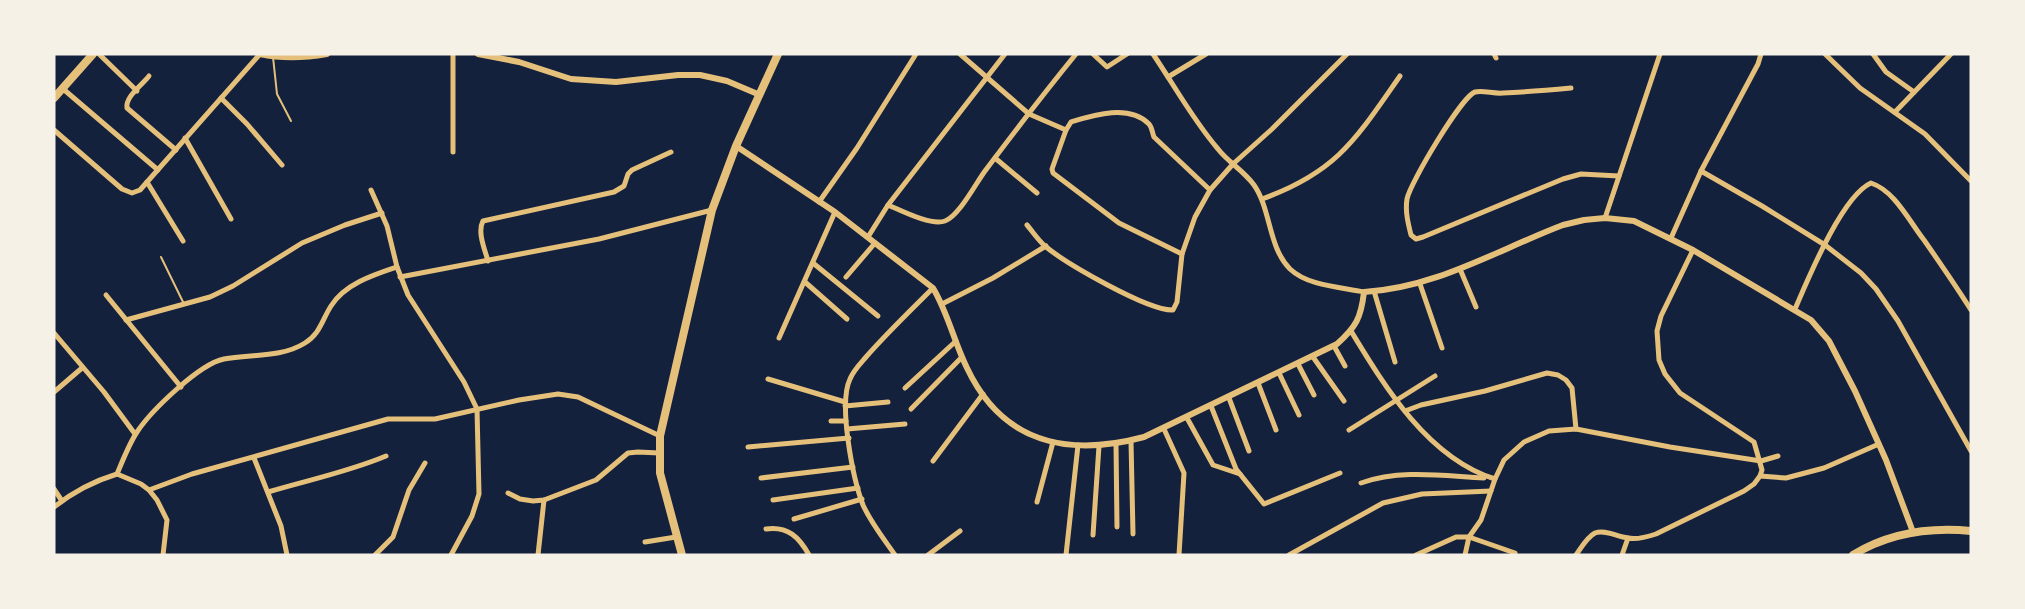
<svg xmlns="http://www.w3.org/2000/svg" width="2025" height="609" viewBox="0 0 2025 609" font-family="'Golos Text',sans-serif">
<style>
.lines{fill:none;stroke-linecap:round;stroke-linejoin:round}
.service{stroke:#e5c07b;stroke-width:2}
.minor{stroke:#e5c07b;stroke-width:5}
.tertiary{stroke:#e5c07b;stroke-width:6}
.secondary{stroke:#e5c07b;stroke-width:8}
.primary{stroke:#e5c07b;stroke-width:8}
</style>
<rect width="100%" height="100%" fill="#14213d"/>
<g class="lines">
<g class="service">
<path d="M273 57 277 94 291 121"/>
<path d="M161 257 184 304"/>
</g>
<g class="minor">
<path d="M99 54 137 91"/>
<path d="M960 54 1029 114 1066 130"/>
<path d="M1093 54 1107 67 1127 54"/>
<path d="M1153 54C1174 85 1193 120 1218 149 1228 162 1244 171 1254 185 1271 209 1268 247 1290 269 1308 286 1340 287 1364 292"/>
<path d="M1494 54 1496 58"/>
<path d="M1825 54 1860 88 1925 134 1971 181"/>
<path d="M1873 54 1886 72 1914 92"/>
<path d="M149 76C142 85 125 97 127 108L176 150"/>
<path d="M1168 77 1206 54"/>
<path d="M62 88 158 170"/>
<path d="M1571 88C1549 90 1526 92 1503 93 1494 94 1483 90 1475 92 1462 96 1410 183 1407 199 1405 211 1408 223 1411 235L1416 239 1423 237 1563 179 1581 174 1619 176"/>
<path d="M221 98 247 124 282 165"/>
<path d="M1895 112 1951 54"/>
<path d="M54 130 122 189 132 193 140 190 260 54"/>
<path d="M185 138 231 219"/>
<path d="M453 152V54"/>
<path d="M995 158 1037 193"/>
<path d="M1701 171 1762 206 1825 245 1861 273 1876 289 1898 321 1971 451"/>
<path d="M147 182 183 241"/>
<path d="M371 190 387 226 397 267 408 295 464 382 477 409 479 494 472 516 451 555"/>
<path d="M1262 199C1337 172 1356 139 1400 76"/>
<path d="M819 202 857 148 916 54"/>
<path d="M888 205C902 211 931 226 945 221 959 216 976 183 985 171 1015 131 1045 92 1076 54"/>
<path d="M1605 218 1660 54"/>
<path d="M1027 225C1033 232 1038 240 1045 246 1065 263 1148 311 1173 310L1177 302 1182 254 1195 217 1210 190 1233 164 1272 129 1347 54"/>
<path d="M868 237 888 205 1005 54"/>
<path d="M1671 238 1701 171 1758 64 1761 54"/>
<path d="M1182 254 1119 223 1053 173 1052 169 1066 130 1071 122C1094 115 1129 104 1149 124 1152 127 1152 132 1154 137L1210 190"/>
<path d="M488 261C485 250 477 232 483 221L614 192 624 186 628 174 632 170 671 152"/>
<path d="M813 263 878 316"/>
<path d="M1460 269 1476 307"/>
<path d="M400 277 599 239 712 210"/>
<path d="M846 277 875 243"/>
<path d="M805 282 847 319"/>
<path d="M1420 284 1442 348"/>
<path d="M1374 291 1395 362"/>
<path d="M106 295 181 387"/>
<path d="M942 304 993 278 1046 246"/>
<path d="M1795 309C1808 279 1842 196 1871 183 1895 191 1909 221 1924 240 1940 263 1956 286 1971 310"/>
<path d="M126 320 210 297 233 286 302 243 345 225 382 213"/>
<path d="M1351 331C1385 387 1428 458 1495 479"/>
<path d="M54 333 104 392 135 434"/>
<path d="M779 338 835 212"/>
<path d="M1334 346 1345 366"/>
<path d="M1313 357 1344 401"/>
<path d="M1298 364 1314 395"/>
<path d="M1279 373 1299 415"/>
<path d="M768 379 845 402"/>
<path d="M1258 383 1276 430"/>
<path d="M905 388 956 341"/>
<path d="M54 392 82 368"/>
<path d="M1229 398 1249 451"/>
<path d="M845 406 888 402"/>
<path d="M1211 406 1236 469 1264 504 1340 473"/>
<path d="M911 409 962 357"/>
<path d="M1405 411 1421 405 1485 391 1547 373 1558 375 1566 380 1572 388 1576 429"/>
<path d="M1187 418 1213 465 1240 474"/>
<path d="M831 421H846"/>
<path d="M847 429 905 424"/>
<path d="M1164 429 1184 473 1179 555"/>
<path d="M1349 430 1435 376"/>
<path d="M1131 441 1133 534"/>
<path d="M1116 444 1117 527"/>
<path d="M748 447 849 438"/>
<path d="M254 458 281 526 287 555"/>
<path d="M933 461 983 394"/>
<path d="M117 474 141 484 149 490 157 500 167 520 163 555"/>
<path d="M1760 476 1786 478 1824 468 1879 444"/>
<path d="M761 478 853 467"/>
<path d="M1361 483C1401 469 1443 476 1484 478"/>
<path d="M54 489 62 501"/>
<path d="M149 490 192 474 388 419H435L519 400 558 394 578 397 660 436"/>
<path d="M268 492C308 480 348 472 386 456"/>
<path d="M508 493 520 499 533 501 544 500 596 480 628 453 638 452 659 453"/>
<path d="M773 500 858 488"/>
<path d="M1037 502 1053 442"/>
<path d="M54 507C73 492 94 481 117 474 123 460 129 444 137 432 151 411 199 364 224 359 251 354 281 358 305 343 320 334 322 320 331 306 345 284 373 275 397 267"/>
<path d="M794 519 862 499"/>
<path d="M766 529C788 526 799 537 809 555"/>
<path d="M1093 535 1099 446"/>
<path d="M645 542 676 537"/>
<path d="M375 555 393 537 409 490 425 463"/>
<path d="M538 555 544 500"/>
<path d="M895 555C884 539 871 523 863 505 853 479 838 404 850 379 853 371 860 364 866 357 887 333 910 311 933 288"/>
<path d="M928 555 960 531"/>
<path d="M1066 555 1078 445"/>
<path d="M1289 555 1383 503 1422 494 1491 491"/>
<path d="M1416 555 1456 537H1469L1515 553"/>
<path d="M1465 555 1469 537 1481 520 1495 479 1504 460 1524 442 1549 431 1576 429 1670 447 1761 461 1778 456"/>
<path d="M1576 555C1581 548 1587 537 1595 533 1605 529 1617 537 1628 538 1637 540 1647 537 1656 534L1744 491 1754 484 1760 476 1762 470 1754 442 1680 393 1665 374 1659 360 1657 331 1661 316 1693 250"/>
<path d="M1622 555 1628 538"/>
</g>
<g class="tertiary">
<path d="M260 54C283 59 304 58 327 54"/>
<path d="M478 54 519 62 571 79 616 82 678 75H700L727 81 760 95"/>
<path d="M736 146 835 212 933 288C948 313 954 342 967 368 1003 444 1069 457 1144 437L1337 344C1356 327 1361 318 1364 292 1436 288 1497 250 1563 225L1584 220 1605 218 1634 221 1693 250 1811 320 1829 341 1855 391 1886 460 1913 532"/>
</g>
<g class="secondary">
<path d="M54 98 93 54"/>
<path d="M1853 555C1889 533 1929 527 1971 531"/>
</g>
<path class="primary" d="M682 555 660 473V436L712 210 736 146 778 54"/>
</g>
<rect width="2025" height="609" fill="none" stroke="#f6f1e7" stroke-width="111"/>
</svg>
